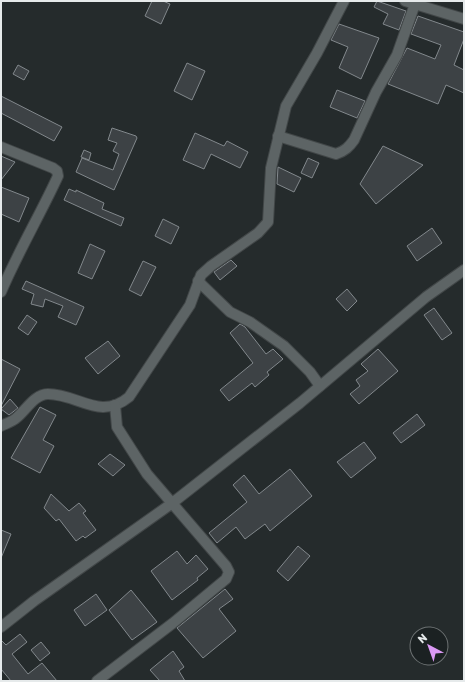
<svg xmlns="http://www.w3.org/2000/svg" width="465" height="682" viewBox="0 0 465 682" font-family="Rubik,sans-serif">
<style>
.building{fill:#3d4245;stroke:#82888c}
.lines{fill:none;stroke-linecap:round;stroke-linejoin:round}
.minor-casing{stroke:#424748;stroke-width:12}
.minor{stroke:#5d6465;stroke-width:10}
</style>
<rect width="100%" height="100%" fill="#252b2c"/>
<g class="building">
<path d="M152 1H163L170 4 161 24 145 16Z"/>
<path d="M377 1 406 11 399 30 383 24 388 14 374 7Z"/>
<path d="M418 16 464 32V39L454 65 464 70V93L446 85 438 104 388 84 407 48 435 59 441 45 411 34Z"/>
<path d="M339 24 379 38 361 79 339 68 348 47 331 40Z"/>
<path d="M187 63 205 71 192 100 174 91Z"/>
<path d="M18 65 29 71 24 80 13 74Z"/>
<path d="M337 90 365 101 357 118 330 107Z"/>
<path d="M1 96 62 127 54 141 1 113Z"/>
<path d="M112 128 136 136 137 138 114 190 76 172 82 158 113 170 119 154 113 151 117 143 108 140Z"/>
<path d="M195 133 224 146 227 141 248 152 240 168 211 154 204 169 183 160Z"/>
<path d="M383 146 423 165 376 204 360 184Z"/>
<path d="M84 150 91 153 89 160 81 157Z"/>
<path d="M1 156 15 162 1 180Z"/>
<path d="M308 158 319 163 312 178 301 173Z"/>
<path d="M278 167 301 178 294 192 277 184Z"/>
<path d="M1 187 29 198 19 222 1 214Z"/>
<path d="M69 189 76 192V190L104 203 102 209 124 218 121 226 64 200Z"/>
<path d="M163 219 179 227 171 244 155 236Z"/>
<path d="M432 228 442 243 417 261 407 246Z"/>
<path d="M90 244 105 251 92 279 78 273Z"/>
<path d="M231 260 237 266 220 280 214 272Z"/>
<path d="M143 261 156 267 141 296 129 290Z"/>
<path d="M26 281 84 307 76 325 58 317 63 306 45 299 43 307 31 304 34 294 22 289Z"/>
<path d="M347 289 357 301 347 311 336 299Z"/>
<path d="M434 308 452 333 442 340 424 315Z"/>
<path d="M27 315 37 322 28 335 18 328Z"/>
<path d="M240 324 245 327 266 354 273 349 283 359 267 372 269 375 255 387 252 383 229 401 220 390 253 363 230 333Z"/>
<path d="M108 341 120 356 98 374 85 358Z"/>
<path d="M378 349 398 371 359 404 350 394 360 386 356 380 368 371 361 364Z"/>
<path d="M1 359 20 369 1 406Z"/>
<path d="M10 399 18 408 9 415 1 409Z"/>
<path d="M40 407 56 415 43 440 54 446 40 473 11 458Z"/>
<path d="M417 414 425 425 401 443 393 433Z"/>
<path d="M364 442 376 458 351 478 337 462Z"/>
<path d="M110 454 125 465 113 476 98 464Z"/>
<path d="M290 469 312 496 270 531 265 524 245 539 236 527 217 543 209 533 247 502 233 485 244 475 259 494Z"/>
<path d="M51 494 69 511 79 503 86 511 83 513 96 530 85 538 83 536 76 541 59 519 56 521 44 508Z"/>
<path d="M1 530 11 534 1 558Z"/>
<path d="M298 546 310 556 288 581 277 571Z"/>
<path d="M177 551 187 564 196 555 208 569 197 578 198 580 172 600 151 571Z"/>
<path d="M225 589 233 599 219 609 236 631 203 658 177 628Z"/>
<path d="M131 590 157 622 132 640 109 610Z"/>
<path d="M96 594 107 610 85 626 74 610Z"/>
<path d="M20 634 27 642 12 654 28 674 42 663 57 681H11L1 669V640L6 645Z"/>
<path d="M41 642 50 653 40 661 31 650Z"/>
<path d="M173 651 184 667 179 671 185 681H160L150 670Z"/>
</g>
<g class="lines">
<g class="minor-casing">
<g id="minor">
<path d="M405 1 464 19"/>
<path d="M278 136 336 154C345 151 349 147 354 140L376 92 397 55 415 4"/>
<path d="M1 147 53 168 57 171 58 176C40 215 18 252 1 292"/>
<path d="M198 281 230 312 250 322 284 346 310 372 320 386"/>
<path d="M1 426C5 424 11 422 15 419 25 412 34 394 48 394 78 394 100 421 129 397L190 305 201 275 211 266 258 233 268 222 271 168 286 106 317 53 344 1"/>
<path d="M1 627 34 601 171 504 300 403 426 297 464 270"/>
<path d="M97 681 173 623 226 579 229 572 226 566 147 474 117 427 115 405"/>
</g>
</g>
<use href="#minor" class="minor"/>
</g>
<rect width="465" height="682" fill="none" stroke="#e6eaeb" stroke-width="4"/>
<g transform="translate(429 646) rotate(319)"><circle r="19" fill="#1b2122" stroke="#6c7172"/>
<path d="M0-3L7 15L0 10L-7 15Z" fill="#db99f5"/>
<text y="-6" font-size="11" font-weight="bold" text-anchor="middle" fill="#e6eaeb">N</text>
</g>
</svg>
